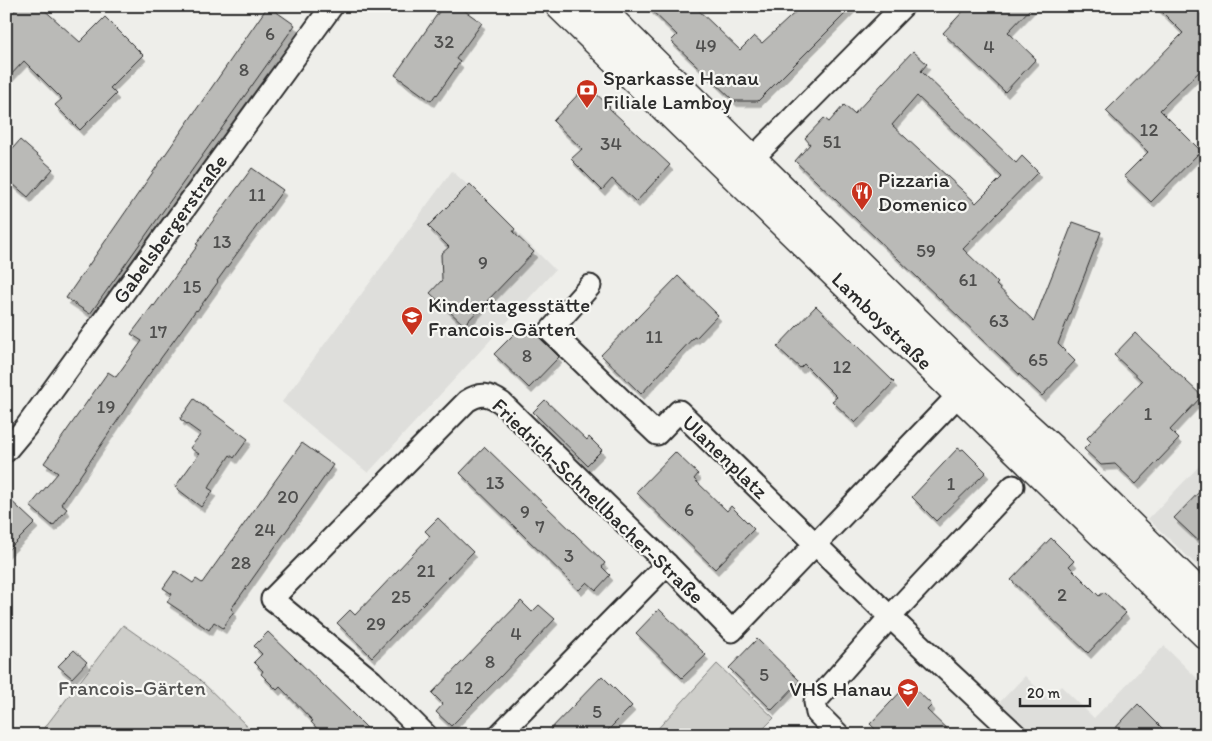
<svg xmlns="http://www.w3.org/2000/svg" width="1212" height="741" viewBox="0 0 1212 741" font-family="Itim,sans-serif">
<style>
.built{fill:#dededb}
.green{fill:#cececa;stroke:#7c7c7a}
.building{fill:#babab7;stroke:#2b2b2b;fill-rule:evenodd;filter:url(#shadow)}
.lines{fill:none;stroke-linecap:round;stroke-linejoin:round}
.street-casing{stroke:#2b2b2b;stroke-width:25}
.secondary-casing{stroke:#2b2b2b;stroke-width:31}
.street{stroke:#f6f6f2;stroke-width:21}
.secondary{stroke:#f6f6f2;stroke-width:28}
.labels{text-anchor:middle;stroke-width:4.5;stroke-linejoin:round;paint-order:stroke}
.number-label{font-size:19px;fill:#4f4f4e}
.poi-label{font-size:21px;fill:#2b2b2b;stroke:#f6f6f2;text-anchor:start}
.street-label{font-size:21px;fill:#2b2b2b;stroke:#f6f6f2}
.park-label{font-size:21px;fill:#545453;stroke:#f6f6f2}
</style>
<defs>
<filter id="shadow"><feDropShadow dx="3" dy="5.5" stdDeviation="0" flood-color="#0004"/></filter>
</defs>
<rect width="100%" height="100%" fill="#eeeeea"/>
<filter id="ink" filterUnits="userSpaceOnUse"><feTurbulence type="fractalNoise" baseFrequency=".02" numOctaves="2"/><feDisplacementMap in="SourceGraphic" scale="10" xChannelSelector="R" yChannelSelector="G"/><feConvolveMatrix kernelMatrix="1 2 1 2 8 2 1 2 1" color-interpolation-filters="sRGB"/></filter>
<g filter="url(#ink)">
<g class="built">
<path d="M452 171 490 205 555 270 368 473 282 402Z"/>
<path d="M1206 459V574L1148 519Z"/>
<path d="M1164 646 1206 687V735H1034L1000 702 1025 676 1048 699 1061 686 1094 718Z"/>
</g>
<g class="green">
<path d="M123 625 197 677 256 735H39Z"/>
<path d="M717 664 774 718 757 735H652Z"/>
</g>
<g class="building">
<path d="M19 6H40L80 42 105 17 143 55 110 88 116 94 80 130 55 105 62 99 24 61 6 80V20Z"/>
<path d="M268 6 295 25 90 314 66 298Z"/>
<path d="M443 6H458L482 23 456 59 460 62 437 95 436 94 431 101 395 75Z"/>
<path d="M647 6H694L740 50 754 36 762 43 802 6H853L758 101H734L671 41 677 35Z"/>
<path d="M968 6H1033L1008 32 1036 59 1005 92 943 33Z"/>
<path d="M1156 6H1200L1206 12V65L1160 110 1201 151 1151 202 1124 176 1148 152 1106 111 1183 33Z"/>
<path d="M913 51 927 64 921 71 1016 163 1022 156 1038 172 963 249 998 283 996 285 1034 321 1073 222 1101 232 1058 344 1075 361 1042 396 795 161 810 144 805 138 824 118 829 122 844 105 854 114ZM917 96 1002 177 976 203 892 125Z"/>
<path d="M587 85 610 107 609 108 670 165 636 202 612 179 602 190 571 159 582 149 553 121Z"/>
<path d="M20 140 53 169 28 197 6 178V156Z"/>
<path d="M252 168 283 190 217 281 218 282 197 311 196 310 145 380 61 504 67 509 53 526 30 506 58 473 44 463 108 372 116 377 142 341 131 334 153 305 154 306 198 245 196 244Z"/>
<path d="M470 184 515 229 513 232 534 252 464 325 430 293 442 280 441 254 449 247 428 226Z"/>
<path d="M678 276 718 315 696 338 694 337 641 394 601 355Z"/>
<path d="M816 306 894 382 855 423 832 401 837 397 804 364 800 368 777 347Z"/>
<path d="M525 323 559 357 529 388 494 354Z"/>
<path d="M1135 333 1202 396 1170 430 1179 439 1136 484 1115 464 1101 465 1084 449 1091 442 1087 438 1142 381 1114 355Z"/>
<path d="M194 399 248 439 234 458 230 455 208 488 213 491 201 507 175 487 199 454 190 448 201 434 180 419Z"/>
<path d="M545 400 587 440 589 437 602 450 587 465 533 412Z"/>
<path d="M302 443 333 465 231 609 234 611 223 628 214 622 209 630 167 602 172 594 163 588 175 571 193 583 196 579 202 583Z"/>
<path d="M485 447 605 563 602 567 610 575 596 590 587 582 579 590 460 473Z"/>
<path d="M958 448 961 450 963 449 986 472 936 521 912 497Z"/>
<path d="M675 452 698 474 694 479 727 511 731 506 754 529 715 569 636 492Z"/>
<path d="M1206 485V548L1174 518Z"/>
<path d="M6 496 35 523 6 552Z"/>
<path d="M438 518 473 552 372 657 337 623 350 610 355 615 380 589 430 536 425 531Z"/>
<path d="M1051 538 1074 561 1069 566 1099 596 1104 592 1126 613 1088 653 1011 580Z"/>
<path d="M521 601 532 612 539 605 555 619 502 675 451 726 436 712 443 704 432 693Z"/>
<path d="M659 609 706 655 682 678 636 633Z"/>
<path d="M268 632 349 710 374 735H323L311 722 313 721 280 687 277 690 261 674 263 671 254 662 262 654 254 646Z"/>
<path d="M757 639 800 681 772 710 729 668Z"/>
<path d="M74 650 87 662 72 678 58 666Z"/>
<path d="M602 676 632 706 603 735H545Z"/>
<path d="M909 683 932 705 927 710 953 735H881L870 724Z"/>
<path d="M1138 704 1169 735H1109Z"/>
</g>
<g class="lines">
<g class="street-casing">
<g id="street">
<path d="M752 159 903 6"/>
<path d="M590 286 550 331 657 434 679 411 890 617 1016 735"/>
<path d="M6 451 26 427 332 6"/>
<path d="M426 735 372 681 272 599 467 401C481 392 489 394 502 403L667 564 732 631 969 384"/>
<path d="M499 735 667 564"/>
<path d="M839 735 817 713 815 702 890 617 1013 486"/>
</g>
</g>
<g class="secondary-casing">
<g id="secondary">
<path d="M560 6 1206 635"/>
<path d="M597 6 974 378 1051 448 1206 600"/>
</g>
</g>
<use href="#street" class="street"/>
<use href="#secondary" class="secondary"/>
</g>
</g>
<defs>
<g id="bank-pin" transform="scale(1.125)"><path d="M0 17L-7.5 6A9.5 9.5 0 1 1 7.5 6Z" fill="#c8321e" stroke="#f6f6f2"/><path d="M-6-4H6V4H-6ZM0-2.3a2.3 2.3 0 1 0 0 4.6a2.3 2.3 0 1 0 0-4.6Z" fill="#fff"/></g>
<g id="restaurant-pin" transform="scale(1.125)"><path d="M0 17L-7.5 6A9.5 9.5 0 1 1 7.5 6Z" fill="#c8321e" stroke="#f6f6f2"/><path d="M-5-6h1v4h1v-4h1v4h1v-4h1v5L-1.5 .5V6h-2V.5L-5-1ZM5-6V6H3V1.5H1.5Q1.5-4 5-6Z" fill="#fff"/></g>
<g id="school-pin" transform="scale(1.125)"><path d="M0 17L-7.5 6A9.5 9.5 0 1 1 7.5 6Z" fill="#c8321e" stroke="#f6f6f2"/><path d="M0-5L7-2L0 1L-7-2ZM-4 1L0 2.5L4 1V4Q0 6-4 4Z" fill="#fff"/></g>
</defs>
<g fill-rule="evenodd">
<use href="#bank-pin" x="587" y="90"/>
<use href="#restaurant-pin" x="862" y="192"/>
<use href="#school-pin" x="412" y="317"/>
<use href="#school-pin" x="908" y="689"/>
</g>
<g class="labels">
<g class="number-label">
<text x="270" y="40">6</text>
<text x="444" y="48">32</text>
<text x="706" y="52">49</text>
<text x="989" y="53">4</text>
<text x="244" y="76">8</text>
<text x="1149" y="136">12</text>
<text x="832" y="148">51</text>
<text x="611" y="150">34</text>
<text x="257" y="201">11</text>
<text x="222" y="248">13</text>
<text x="926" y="257">59</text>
<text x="483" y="269">9</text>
<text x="968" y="286">61</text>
<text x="192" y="293">15</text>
<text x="999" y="327">63</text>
<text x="158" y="338">17</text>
<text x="654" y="343">11</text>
<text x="527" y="362">8</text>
<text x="1038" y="366">65</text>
<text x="842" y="373">12</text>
<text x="106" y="413">19</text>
<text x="1148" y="420">1</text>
<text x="495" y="489">13</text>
<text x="951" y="490">1</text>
<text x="288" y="503">20</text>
<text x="689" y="516">6</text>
<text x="525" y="518">9</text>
<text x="540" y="533">7</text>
<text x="265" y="536">24</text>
<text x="569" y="562">3</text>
<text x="241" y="569">28</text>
<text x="426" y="577">21</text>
<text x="1062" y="601">2</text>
<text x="401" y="603">25</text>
<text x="376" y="630">29</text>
<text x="516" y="640">4</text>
<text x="490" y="668">8</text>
<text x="764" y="681">5</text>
<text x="464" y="694">12</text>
<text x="597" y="718">5</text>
</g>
<g class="poi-label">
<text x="603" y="85">Sparkasse Hanau<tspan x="603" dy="24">Filiale Lamboy</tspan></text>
<text x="878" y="187">Pizzaria<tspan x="878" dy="24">Domenico</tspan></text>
<text x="428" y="312">Kindertagesstätte<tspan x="428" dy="24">Francois-Gärten</tspan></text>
<text x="892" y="696" text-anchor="end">VHS Hanau</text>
</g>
<g class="street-label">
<text transform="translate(170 229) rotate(-54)" y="7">Gabelsbergerstraße</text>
<text transform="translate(882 321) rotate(44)" y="7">Lamboystraße</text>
<text transform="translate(725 457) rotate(44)" y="7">Ulanenplatz</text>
<text transform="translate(598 501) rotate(44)" y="7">Friedrich-Schnellbacher-Straße</text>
</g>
<g class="park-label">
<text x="132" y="695">Francois-Gärten</text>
</g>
</g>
<rect width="1212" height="741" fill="none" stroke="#f6f6f2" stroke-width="25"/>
<rect x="12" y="12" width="1187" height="716" fill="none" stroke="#2b2b2b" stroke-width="2" filter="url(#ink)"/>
<path d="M1020 698v8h70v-8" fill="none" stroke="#2b2b2b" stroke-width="2.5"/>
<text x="1027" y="698" font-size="15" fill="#2b2b2b" stroke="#f6f6f2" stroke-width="4" paint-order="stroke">20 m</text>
</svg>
